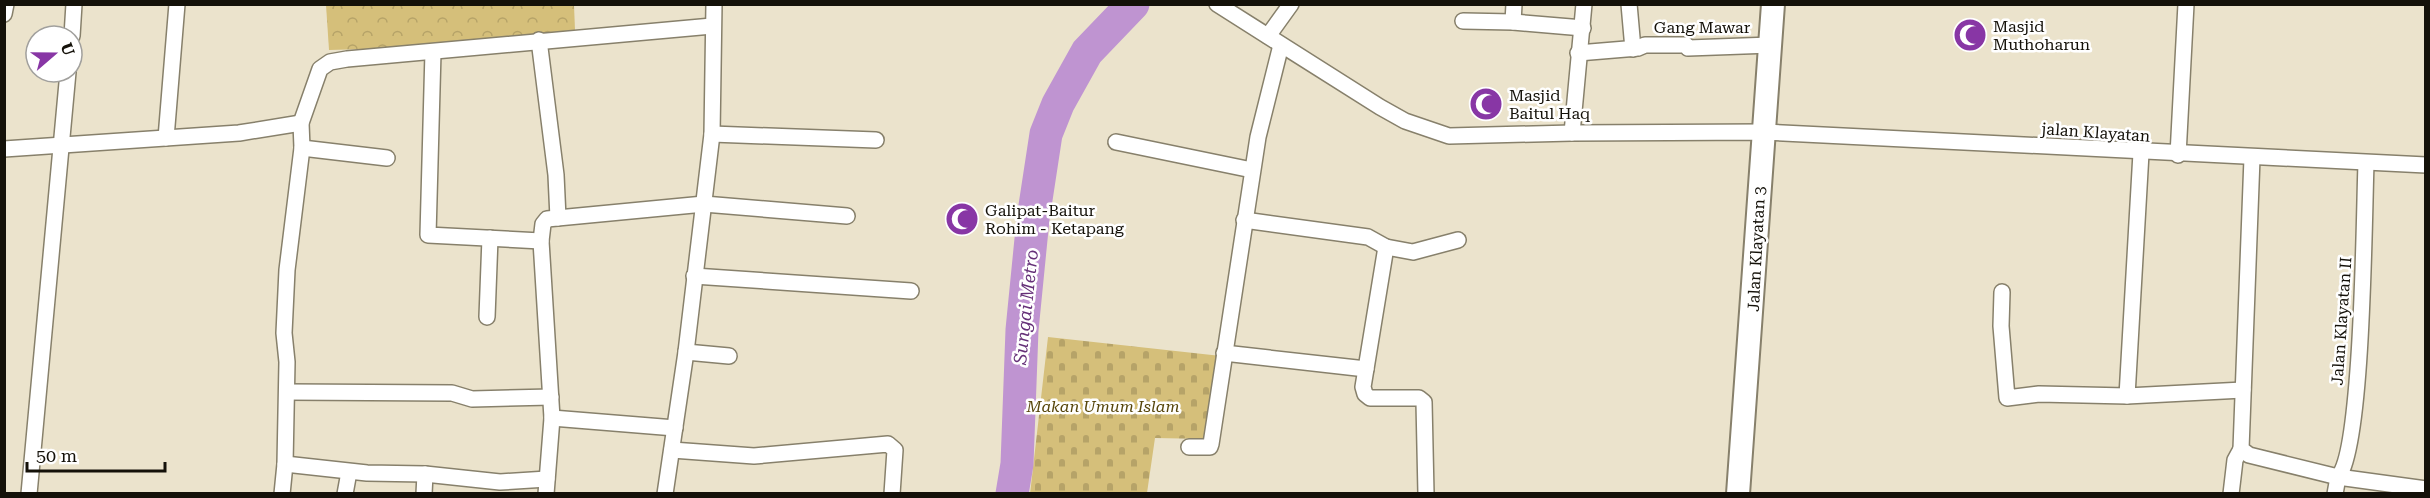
<svg xmlns="http://www.w3.org/2000/svg" width="2430" height="498" viewBox="0 0 2430 498" font-family="'Roboto Serif',serif">
<style>
.cemetery{fill:url(#cemetery-stones)}
.park{fill:url(#park-crowns)}
.lines{fill:none;stroke-linecap:round;stroke-linejoin:round}
.river{stroke:#bf94d1;stroke-width:33}
.street-casing{stroke:#87806b;stroke-width:18}
.secondary-casing{stroke:#87806b;stroke-width:26}
.street{stroke:#fff;stroke-width:15}
.secondary{stroke:#fff;stroke-width:22}
.labels{text-anchor:middle;stroke-width:5;stroke-linejoin:round;paint-order:stroke}
.poi-label{font-size:16px;fill:#141109;stroke:#fff;text-anchor:start}
.street-label{font-size:16px;fill:#141109;stroke:#fff}
.park-label{font-size:16px;font-style:italic;fill:#57460b;stroke:#fff}
.water-label{font-size:18px;font-style:italic;fill:#653078;stroke:#fff}
</style>
<defs>
<pattern id="cemetery-stones" width="16" height="16" patternUnits="userSpaceOnUse" patternTransform="scale(1.5)"><rect width="16" height="16" fill="#d5bf7a"/><path d="M2 7V4a2 2 0 0 1 4 0v3zM10 15v-3a2 2 0 0 1 4 0v3z" fill="#b6a368"/></pattern>
<pattern id="park-crowns" width="20" height="18" patternUnits="userSpaceOnUse" patternTransform="scale(1.5)"><rect width="20" height="18" fill="#d5bf7a"/><path d="M2 6a3 3 0 1 1 6 0M12 15a3 3 0 1 1 6 0" fill="none" stroke="#b6a368"/></pattern>
</defs>
<rect width="100%" height="100%" fill="#ebe3cc"/>
<path class="cemetery" d="M1048 337 1221 356 1206 439 1155 438 1147 493 1030 494Z"/>
<path class="park" d="M326 5H574L575 30 404 48 329 50Z"/>
<g class="lines">
<path class="river" d="M1012 494 1017 464 1022 330 1033 219 1046 134 1058 104 1087 52 1133 4"/>
<g class="street-casing">
<g id="street">
<path d="M1217 4 1380 107 1405 121 1449 136 1572 133 1764 132 2426 165"/>
<path d="M1629 4 1633 49"/>
<path d="M4 14 6 4"/>
<path d="M1463 21 1513 22 1583 28"/>
<path d="M1513 22 1514 4"/>
<path d="M72 36 74 4"/>
<path d="M1268 36 1291 4"/>
<path d="M539 40 556 175 558 218"/>
<path d="M433 52 428 235 541 241"/>
<path d="M1578 53 1638 48 1645 45H1686L1688 48 1771 45"/>
<path d="M1572 133 1584 4"/>
<path d="M712 134 876 140"/>
<path d="M166 138 177 4"/>
<path d="M1116 142 1252 170"/>
<path d="M302 148 387 158"/>
<path d="M4 149 239 133 301 123"/>
<path d="M2178 155 2186 4"/>
<path d="M2252 158 2241 449 2249 455 2338 477 2426 489"/>
<path d="M1244 220 1368 237 1386 247 1363 387 1365 394 1370 398H1419L1424 402 1426 494"/>
<path d="M1386 247 1413 252 1458 240"/>
<path d="M694 276 911 291"/>
<path d="M2002 292 2001 326 2007 398 2039 394 2127 396 2141 153"/>
<path d="M487 317 490 238"/>
<path d="M686 352 729 356"/>
<path d="M1224 353 1366 369"/>
<path d="M287 392 452 393 472 399 551 397"/>
<path d="M2127 396 2243 390"/>
<path d="M552 418 675 428"/>
<path d="M1189 447H1210L1211 444 1258 137 1281 45"/>
<path d="M672 450 754 456 888 444 895 450 892 494"/>
<path d="M285 464 367 473 425 474 500 482 547 479"/>
<path d="M2338 477C2363 450 2364 212 2366 164"/>
<path d="M29 494 68 72"/>
<path d="M282 494 285 464 287 362 284 333 287 270 302 148 301 123 320 69 330 62 347 59 712 26"/>
<path d="M345 494 349 472"/>
<path d="M424 494 425 474"/>
<path d="M546 494 552 418 541 241 543 224 547 219 704 204 847 216"/>
<path d="M665 494 686 352 712 134 714 4"/>
<path d="M2231 494 2235 460 2241 449"/>
<path d="M2335 494 2338 477"/>
</g>
</g>
<g class="secondary-casing">
<path id="secondary" d="M1738 494 1773 4"/>
</g>
<use href="#street" class="street"/>
<use href="#secondary" class="secondary"/>
</g>
<defs>
<g id="mosque-disc" transform="scale(1.725)"><circle r="9.5" fill="#8836a5" stroke="#fff"/><path d="M3.5-4.9A6 6 0 1 0 3.5 4.9A5 5 0 1 1 3.5-4.9Z" fill="#fff"/></g>
</defs>
<g fill-rule="evenodd">
<use href="#mosque-disc" x="1970" y="35"/>
<use href="#mosque-disc" x="1486" y="104"/>
<use href="#mosque-disc" x="962" y="219"/>
</g>
<g class="labels">
<g class="poi-label">
<text x="1993" y="32">Masjid<tspan x="1993" dy="18">Muthoharun</tspan></text>
<text x="1509" y="101">Masjid<tspan x="1509" dy="18">Baitul Haq</tspan></text>
<text x="985" y="216">Galipat-Baitur<tspan x="985" dy="18">Rohim - Ketapang</tspan></text>
</g>
<g class="street-label">
<text x="1702" y="33">Gang Mawar</text>
<text transform="translate(2096 132) rotate(4)" y="6">jalan Klayatan</text>
<text transform="translate(1756 249) rotate(-87)" y="6">Jalan Klayatan 3</text>
<text transform="translate(2341 321) rotate(-86)" y="6">Jalan Klayatan II</text>
</g>
<g class="park-label">
<text x="1103" y="412">Makan Umum Islam</text>
</g>
<g class="water-label">
<text transform="translate(1026 307) rotate(-84)" y="6">Sungai Metro</text>
</g>
</g>
<rect width="2430" height="498" fill="none" stroke="#141109" stroke-width="12"/>
<g transform="translate(54 54) rotate(70)"><circle r="28" fill="#ffffff" stroke="#a1a09d" stroke-width="1.5"/>
<path d="M0-4.5L10 22L0 15L-10 22Z" fill="#8836a5"/>
<text y="-9" font-size="16" font-weight="bold" text-anchor="middle" fill="#141109">U</text>
</g>
<path d="M27 462v9h138v-9" fill="none" stroke="#141109" stroke-width="3"/>
<text x="36" y="462" font-size="18" fill="#141109" stroke="#ffffff" stroke-width="4.5" paint-order="stroke">50 m</text>
</svg>
